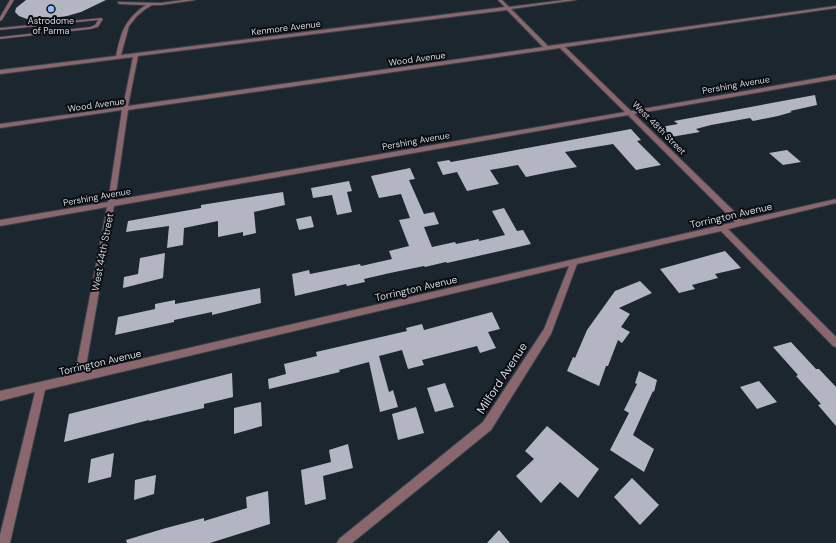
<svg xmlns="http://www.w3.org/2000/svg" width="836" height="543" viewBox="0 0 836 543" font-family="'DM Sans',sans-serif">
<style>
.building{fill:#b4b5c3}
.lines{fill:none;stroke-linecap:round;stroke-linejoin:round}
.lane-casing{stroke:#38424a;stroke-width:1}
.street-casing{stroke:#38424a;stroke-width:2}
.lane{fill:#8a666d;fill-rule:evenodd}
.street{fill:#8a666d;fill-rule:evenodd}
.poi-dot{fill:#90b8fd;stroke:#0a0e12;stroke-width:1.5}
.labels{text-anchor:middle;stroke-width:4;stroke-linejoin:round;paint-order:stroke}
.far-poi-label{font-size:9px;fill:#ced4da;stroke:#0a0e12}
.far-street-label{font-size:9px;fill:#ced4da;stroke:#0a0e12}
.street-label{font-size:10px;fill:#ced4da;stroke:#0a0e12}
.near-street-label{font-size:12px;fill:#ced4da;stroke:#0a0e12}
</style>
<rect width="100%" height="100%" fill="#1c262e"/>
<g class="building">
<path d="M26 0H106L81 12 67 16 38 20 27 19 19 16 15 12 16 8Z"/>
<path d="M815 95 817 105 790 111 792 112 778 116 753 121 750 118 711 125 696 129 700 132 671 137 661 127 678 124 674 121Z"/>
<path d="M631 129 641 140 637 141 661 165 636 170 613 144 565 152 577 167 555 171 526 177 518 165 490 170 499 184 467 191 457 172 443 175 437 162 449 160 451 162Z"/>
<path d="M787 150 801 162 783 165 769 153Z"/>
<path d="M410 168 415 179 409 180 424 214 434 212 439 224 424 227 432 247 455 242 456 244 479 239V241L505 235 492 211 504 208 517 231 523 230 531 244 447 263 446 262 425 267 424 266 390 273 364 279 365 282 347 286 346 284 295 296 292 274 309 270 310 274 360 264 361 266 392 259 389 251 409 246 399 220 410 218 401 194 379 198 371 176Z"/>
<path d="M349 181 352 191 347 192 352 212 337 215 332 195 313 198 311 188Z"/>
<path d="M283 192 285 205 254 212 256 233 243 236V232L218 237V221L184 228 183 245 167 248 169 226 126 232 128 221 201 208V205Z"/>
<path d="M311 216 314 227 299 230 296 219Z"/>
<path d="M725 251 741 268 715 274 718 278 692 285 695 289 679 293 660 269Z"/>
<path d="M165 253 163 278 123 288 124 277 138 274 140 258Z"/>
<path d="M640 281 652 293 619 308 630 314 621 327 630 332 622 343 618 340 608 366H606L599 386 567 371 573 357 575 358 587 330 615 291Z"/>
<path d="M260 288 261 303 212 315V312L174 320V322L115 335 118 317 155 309V304L175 300V304Z"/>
<path d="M492 312 500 329 488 332 496 348 480 353 477 346 422 360 424 365 408 369 402 350 379 356 389 392 393 390 398 407 380 412 369 362 339 370 340 372 269 389 268 379 286 374 284 364 317 356 316 352 407 331 406 328 422 324 424 330Z"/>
<path d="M791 342 816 369H819L836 387V426L818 405 821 404 796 376 798 375 773 347Z"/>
<path d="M639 371 657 380 654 392 653 391 633 435 654 449 644 472 610 450 629 413 624 410 637 384 635 383Z"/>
<path d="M232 373 233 397 204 404V408L149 421V420L64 442 69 414Z"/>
<path d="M759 381 777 402 757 409 740 387Z"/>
<path d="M445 383 454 407 435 412 427 388Z"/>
<path d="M261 402 262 426 234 434V408Z"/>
<path d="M416 407 424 433 398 440 392 414Z"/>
<path d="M547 426 599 469 578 498 560 482 541 503 516 476 534 459 525 451Z"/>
<path d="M348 444 353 468 323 476 326 499 305 505 301 470 331 462 329 450Z"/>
<path d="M114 453 111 477 88 483 91 459Z"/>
<path d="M156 475 154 494 134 500 135 480Z"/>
<path d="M632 478 659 505 640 525 614 497Z"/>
<path d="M268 491 270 524 210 543H127L126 540 166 528 204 518V521L247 508 246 497Z"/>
<path d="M499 530 510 543H487Z"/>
</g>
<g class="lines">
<g class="lane-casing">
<g id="lane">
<path d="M10 0H14L2 20 0 21V17Z"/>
<path d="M101 18 103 19 98 27 91 29 0 39V37L90 27 95 25 98 20 0 30V28Z"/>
</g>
</g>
<g class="street-casing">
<path id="street" d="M183 0H195L161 5H152L144 10 137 16 129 26 121 55 505 7 498 0H502L509 7 564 0H576L511 9 548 46 836 6V8L565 47 631 111 836 75V79L634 114 743 220 836 199V203L728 229 836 337V347L833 346 721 231 577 264 551 334 491 430 352 543H337L339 539 483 422 544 329 569 266 45 390 10 543H0V535L35 392 0 401V391L75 374 107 207 0 226V220L108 202 122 110 0 128V124L123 107 133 57 0 74V70L116 56C121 32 125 19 146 5L120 4 118 3V2L161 3ZM507 10 543 47 128 106 138 56ZM560 48 625 112 115 200 128 110ZM628 115 735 222 85 372 114 206Z"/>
</g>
<use href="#lane" class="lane"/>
<use href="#street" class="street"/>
</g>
<circle class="poi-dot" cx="51" cy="9" r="4"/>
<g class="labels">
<g class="far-poi-label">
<text x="51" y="24">Astrodome<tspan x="51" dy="10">of Parma</tspan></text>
</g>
<g class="far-street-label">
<text transform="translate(286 28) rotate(-7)" y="3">Kenmore Avenue</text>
<text transform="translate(417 59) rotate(-8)" y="3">Wood Avenue</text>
<text transform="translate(736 85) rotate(-10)" y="3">Pershing Avenue</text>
<text transform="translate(96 105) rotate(-8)" y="3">Wood Avenue</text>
<text transform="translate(659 128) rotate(45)" y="3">West 48th Street</text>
<text transform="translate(416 141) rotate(-10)" y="3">Pershing Avenue</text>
<text transform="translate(97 197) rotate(-10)" y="3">Pershing Avenue</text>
</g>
<g class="street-label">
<text transform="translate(731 215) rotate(-13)" y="4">Torrington Avenue</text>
<text transform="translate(102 252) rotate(-79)" y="4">West 44th Street</text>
<text transform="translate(416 288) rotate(-13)" y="4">Torrington Avenue</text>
<text transform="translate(100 362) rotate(-13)" y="4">Torrington Avenue</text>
</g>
<g class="near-street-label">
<text transform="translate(502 378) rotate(-57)" y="4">Milford Avenue</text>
</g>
</g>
</svg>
